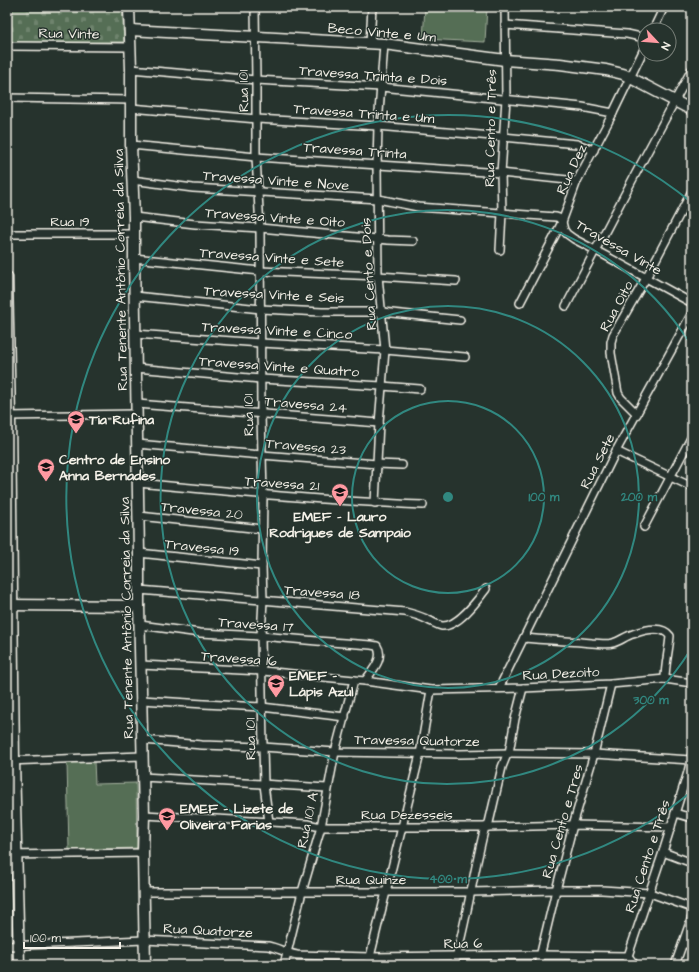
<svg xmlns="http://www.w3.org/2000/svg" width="699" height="972" viewBox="0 0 699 972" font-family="'Architects Daughter',sans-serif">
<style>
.cemetery{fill:url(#cemetery-stones);stroke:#a4b09e}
.park{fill:#556e54;stroke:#a4b09e}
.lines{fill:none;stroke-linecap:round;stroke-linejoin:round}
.street-casing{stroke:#f4f1e8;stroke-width:10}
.secondary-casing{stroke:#f4f1e8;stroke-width:13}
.street{stroke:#26332d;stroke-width:7}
.secondary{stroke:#26332d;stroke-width:10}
.ring{fill:none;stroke:#318880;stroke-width:2}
.labels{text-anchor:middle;stroke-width:3;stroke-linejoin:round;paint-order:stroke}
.street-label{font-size:14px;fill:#f4f1e8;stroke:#26332d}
.poi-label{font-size:14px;font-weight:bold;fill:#f4f1e8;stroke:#26332d;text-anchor:start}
.centre{fill:#318880;stroke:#26332d;stroke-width:2}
.ring-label{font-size:12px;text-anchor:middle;font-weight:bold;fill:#318880;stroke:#26332d;stroke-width:3;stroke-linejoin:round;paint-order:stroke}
</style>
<defs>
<pattern id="cemetery-stones" width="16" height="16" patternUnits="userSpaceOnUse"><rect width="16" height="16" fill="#556e54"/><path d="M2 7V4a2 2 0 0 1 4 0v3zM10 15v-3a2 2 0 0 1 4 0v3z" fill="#6e836d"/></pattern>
</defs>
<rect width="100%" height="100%" fill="#26332d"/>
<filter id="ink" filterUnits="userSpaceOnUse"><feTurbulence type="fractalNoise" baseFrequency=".025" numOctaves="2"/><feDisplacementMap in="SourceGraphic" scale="8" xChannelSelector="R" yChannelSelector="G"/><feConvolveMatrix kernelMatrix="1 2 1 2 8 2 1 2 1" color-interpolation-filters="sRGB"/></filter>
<g filter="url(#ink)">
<path class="cemetery" d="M7 7H122L124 42 7 43Z"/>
<g class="park">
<path d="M425 7H487L485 42 423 39Z"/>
<path d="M94 761 95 784 136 783 137 848 69 850 67 762Z"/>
</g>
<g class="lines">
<g class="street-casing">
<g id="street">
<path d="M255 7 256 80V157L260 228 261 414 263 495 262 566 263 600 261 636 263 747 264 785 269 822"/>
<path d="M505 25 627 34 645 38"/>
<path d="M653 30 664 7"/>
<path d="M370 44 372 7"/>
<path d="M7 46 130 47"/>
<path d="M131 69 256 80 381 87 582 107 613 113"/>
<path d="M7 98 131 100"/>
<path d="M131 108 257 119 378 126 503 137 577 144 594 150"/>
<path d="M131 145 256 157 501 173 577 181"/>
<path d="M132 180 193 188 378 199 418 207 556 217 559 218 562 222 564 230 567 234 574 239 595 250 692 303"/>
<path d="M134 217 195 224 260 228 388 240 413 241"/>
<path d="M7 234H133"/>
<path d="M500 250 502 213 501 173 506 99 505 7"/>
<path d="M134 258 260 271 378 276 456 281"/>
<path d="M135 296 261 309 322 312H382L460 320"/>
<path d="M520 303 562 222 577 181 613 113 645 47"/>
<path d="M566 306 636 173 692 69"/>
<path d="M135 334 261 343 385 350 465 357"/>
<path d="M136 368 261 379 382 386 420 389"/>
<path d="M137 404 379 423"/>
<path d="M637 414 621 398 618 393 611 353V342L613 335 646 278 692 191"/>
<path d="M7 416 137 414"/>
<path d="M137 444 262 455 377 464 402 465"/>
<path d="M616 451 692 487"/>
<path d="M138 483C233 492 328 501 423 505"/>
<path d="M375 503 379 423 385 350 378 276 377 165 378 126 384 44"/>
<path d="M139 516 262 529"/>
<path d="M644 527 692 436"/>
<path d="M139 553 262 566"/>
<path d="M139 590 405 612C413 614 421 616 428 620 433 622 437 625 442 626 458 627 477 601 486 589"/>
<path d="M140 625 200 633 261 636 317 641 371 645 377 646C385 658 372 671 365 681"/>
<path d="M524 638C546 640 569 641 592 643 599 643 606 645 613 643 620 641 626 636 633 634 644 630 662 625 670 636 669 650 665 665 665 679"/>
<path d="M141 665 263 671 354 680 365 681 431 690 523 688 611 684 665 679 692 683"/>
<path d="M499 688 616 451 692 313"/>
<path d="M142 700 204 704 262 707 345 717"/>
<path d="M143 740 202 745 263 747 335 752 460 754 509 753 594 754 691 760"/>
<path d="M7 761 142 756"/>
<path d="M143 777 327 788"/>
<path d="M675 813 692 818"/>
<path d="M144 815 307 824 321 827H488L573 825 671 827"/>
<path d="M488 827 502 767 506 757 509 753 515 719 523 688"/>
<path d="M663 852 692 863"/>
<path d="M7 855 143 853"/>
<path d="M144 892H471L556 890H602L650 893 692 908"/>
<path d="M683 943 692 946"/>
<path d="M7 946 144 940 268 946C278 948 286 953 297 955L370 957 540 955 628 956 635 965"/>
<path d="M284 965 302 892 321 827 335 752 354 680"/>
<path d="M368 965 420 754 431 690"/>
<path d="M454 965C467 920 473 873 485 827"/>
<path d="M538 965 556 890 573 825 594 754 611 684"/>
<path d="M625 965 663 852 688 772 692 755"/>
<path d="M675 965 692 917"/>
</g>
</g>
<g class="secondary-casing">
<g id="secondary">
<path d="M129 7 131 69V145L134 217V258L139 553V606L144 815 143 853 145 965"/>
<path d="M130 30 384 44 505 60 560 64 606 70 623 74 692 110"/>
<path d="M7 277 10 416 14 761 19 965"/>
<path d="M7 605 139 606"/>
</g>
</g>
<use href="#street" class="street"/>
<use href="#secondary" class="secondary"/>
</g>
</g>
<g class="ring">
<circle cx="448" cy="497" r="96"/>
<circle cx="448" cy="497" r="191"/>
<path d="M691 649A287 287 0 1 1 691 345"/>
<path d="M691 792A382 382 0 1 1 691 202"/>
</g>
<defs>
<g id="school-pin" transform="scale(0.9)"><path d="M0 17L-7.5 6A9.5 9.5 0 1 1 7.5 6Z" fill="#ff9aa2" stroke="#26332d"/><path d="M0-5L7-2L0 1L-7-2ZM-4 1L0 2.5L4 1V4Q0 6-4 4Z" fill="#111"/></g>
</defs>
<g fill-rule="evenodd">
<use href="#school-pin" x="76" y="419"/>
<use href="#school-pin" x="46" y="467"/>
<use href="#school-pin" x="340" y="492"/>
<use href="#school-pin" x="276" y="683"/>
<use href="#school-pin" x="167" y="816"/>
</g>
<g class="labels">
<g class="street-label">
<text transform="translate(382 32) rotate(5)" y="5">Beco Vinte e Um</text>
<text transform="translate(69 33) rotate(1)" y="5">Rua Vinte</text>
<text transform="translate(373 75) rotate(4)" y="5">Travessa Trinta e Dois</text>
<text transform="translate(243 91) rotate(-91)" y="5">Rua 101</text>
<text transform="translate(364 113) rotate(4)" y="5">Travessa Trinta e Um</text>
<text transform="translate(490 128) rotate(-89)" y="5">Rua Cento e Três</text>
<text transform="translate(355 150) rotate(4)" y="5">Travessa Trinta</text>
<text transform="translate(571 169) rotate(-65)" y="5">Rua Dez</text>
<text transform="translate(276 180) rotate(4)" y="5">Travessa Vinte e Nove</text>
<text transform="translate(275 217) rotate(4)" y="5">Travessa Vinte e Oito</text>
<text x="70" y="226">Rua 19</text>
<text transform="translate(619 247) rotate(30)" y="5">Travessa Vinte</text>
<text transform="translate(272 257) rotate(4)" y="5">Travessa Vinte e Sete</text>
<text transform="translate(120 270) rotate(-91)" y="5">Rua Tenente Antônio Correia da Silva</text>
<text transform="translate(368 274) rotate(-93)" y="5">Rua Cento e Dois</text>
<text transform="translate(274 294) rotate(3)" y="5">Travessa Vinte e Seis</text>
<text transform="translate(616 306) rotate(-62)" y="5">Rua Oito</text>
<text transform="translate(277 330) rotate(3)" y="5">Travessa Vinte e Cinco</text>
<text transform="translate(279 366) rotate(4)" y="5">Travessa Vinte e Quatro</text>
<text transform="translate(306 404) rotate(5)" y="5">Travessa 24</text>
<text transform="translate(248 415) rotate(-91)" y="5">Rua 101</text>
<text transform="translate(306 446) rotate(5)" y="5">Travessa 23</text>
<text transform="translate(597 461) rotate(-63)" y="5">Rua Sete</text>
<text transform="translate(282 483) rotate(4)" y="5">Travessa 21</text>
<text transform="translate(202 510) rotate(6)" y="5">Travessa 20</text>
<text transform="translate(202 547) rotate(6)" y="5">Travessa 19</text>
<text transform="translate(322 592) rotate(4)" y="5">Travessa 18</text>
<text transform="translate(126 618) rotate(-91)" y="5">Rua Tenente Antônio Correia da Silva</text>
<text transform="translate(256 624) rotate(4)" y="5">Travessa 17</text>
<text transform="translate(239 658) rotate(4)" y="5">Travessa 16</text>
<text transform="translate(561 673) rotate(-3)" y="5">Rua Dezoito</text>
<text transform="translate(250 739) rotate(-91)" y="5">Rua 101</text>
<text transform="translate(417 740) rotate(1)" y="5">Travessa Quatorze</text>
<text x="407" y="819">Rua Dezesseis</text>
<text transform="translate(307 820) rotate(-78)" y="5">Rua 101 A</text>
<text transform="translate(562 821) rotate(-74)" y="5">Rua Cento e Tres</text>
<text transform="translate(647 856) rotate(-72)" y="5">Rua Cento e Três</text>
<text x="371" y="884">Rua Quinze</text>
<text transform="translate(208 930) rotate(3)" y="5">Rua Quatorze</text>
<text transform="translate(463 943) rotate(-1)" y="5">Rua 6</text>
</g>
<g class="poi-label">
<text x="89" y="424">Tia Rufina</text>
<text x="59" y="464">Centro de Ensino<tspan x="59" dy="16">Anna Bernades</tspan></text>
<text x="340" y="521" text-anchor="middle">EMEF - Lauro<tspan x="340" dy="16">Rodrigues de Sampaio</tspan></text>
<text x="289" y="680">EMEF -<tspan x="289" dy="16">Lápis Azul</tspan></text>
<text x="180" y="813">EMEF - Lizete de<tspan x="180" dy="16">Oliveira Farias</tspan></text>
</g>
</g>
<circle cx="448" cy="497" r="6" class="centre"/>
<g class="ring-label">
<text x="544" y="501">100 m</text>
<text x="639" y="501">200 m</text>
<text x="651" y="704">300 m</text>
<text x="448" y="883">400 m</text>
</g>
<rect width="699" height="972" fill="none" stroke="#26332d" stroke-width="24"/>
<rect x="12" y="12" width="675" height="948" fill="none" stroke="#f4f1e8" stroke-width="1.5" filter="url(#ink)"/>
<g transform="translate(657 42) rotate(116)"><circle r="19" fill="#26332d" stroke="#787f78"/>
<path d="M0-3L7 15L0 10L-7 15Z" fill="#ff9aa2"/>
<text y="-6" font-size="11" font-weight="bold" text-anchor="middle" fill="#f4f1e8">N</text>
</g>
<path d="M24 942v6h96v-6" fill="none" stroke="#f4f1e8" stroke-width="2"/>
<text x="30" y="942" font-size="12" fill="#f4f1e8" stroke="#26332d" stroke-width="3" paint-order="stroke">100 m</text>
</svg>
